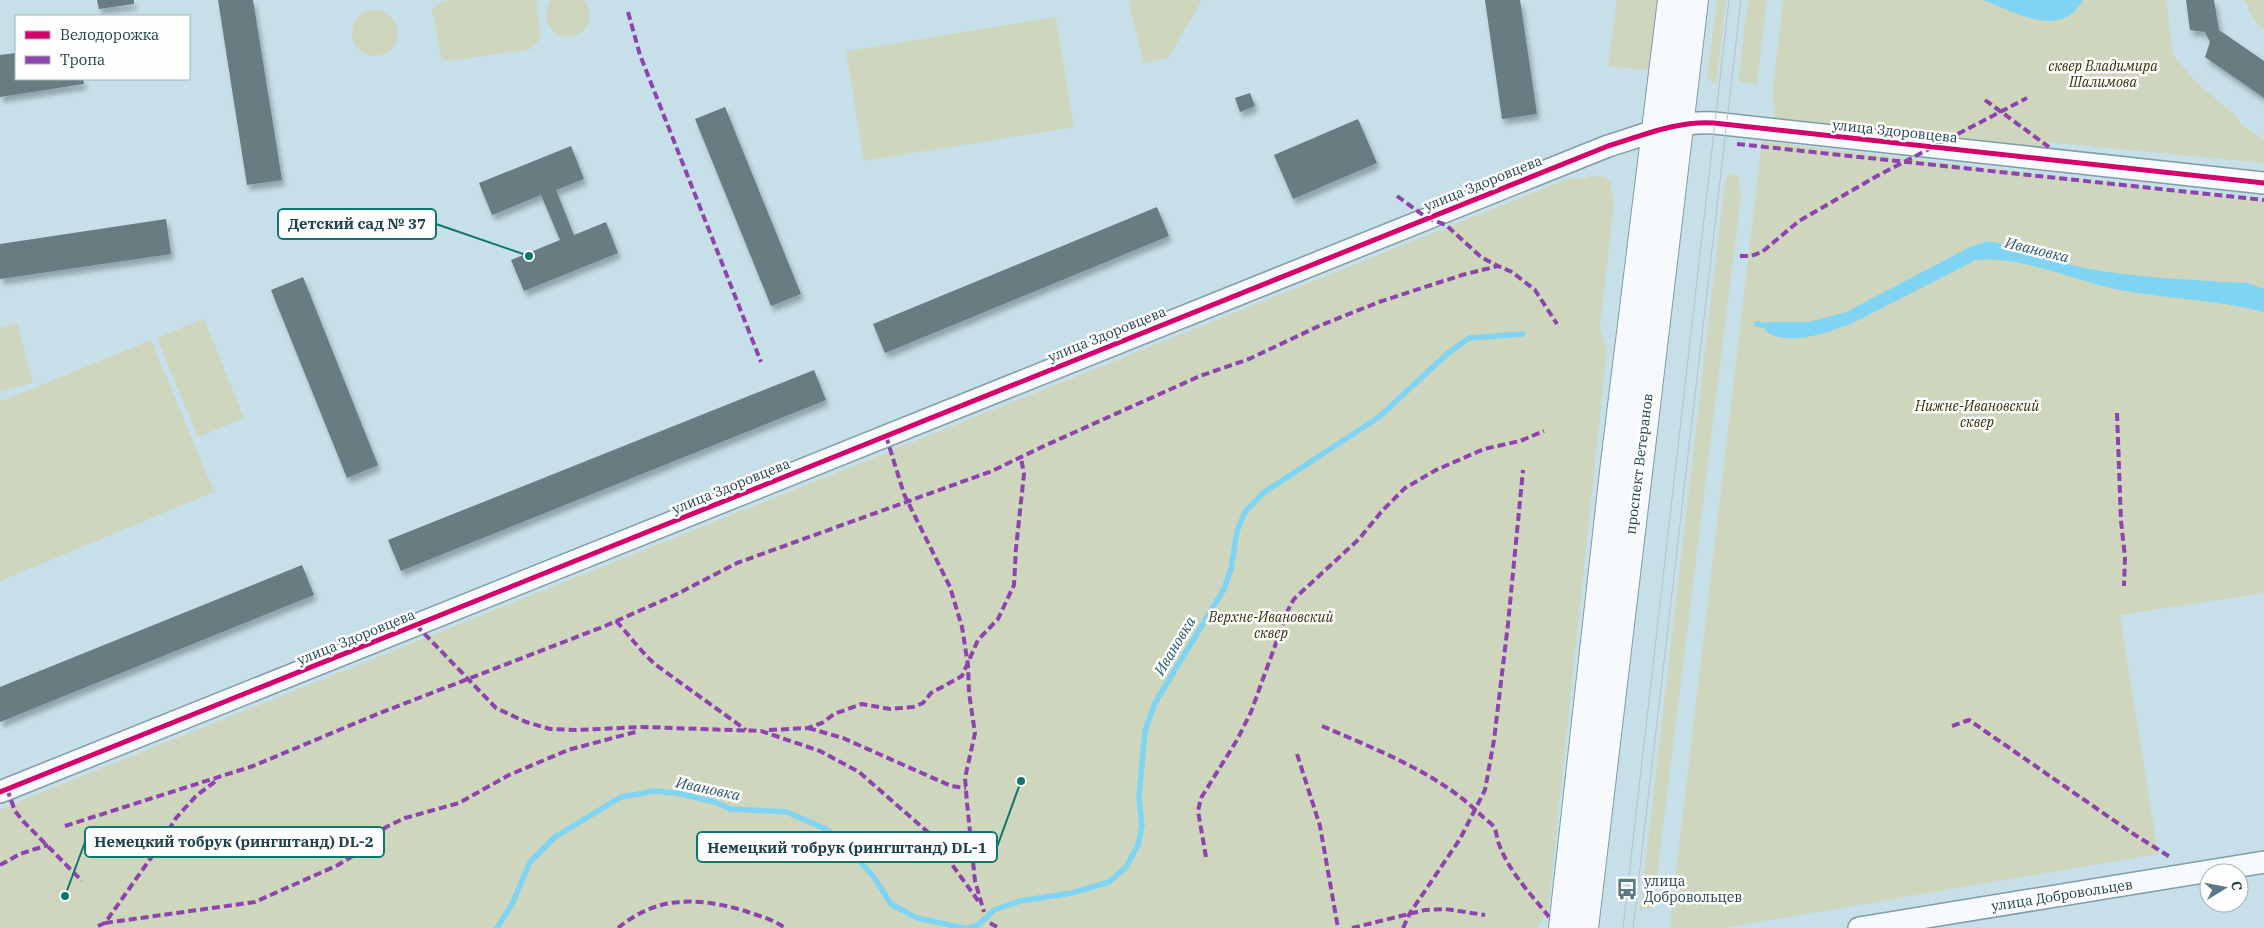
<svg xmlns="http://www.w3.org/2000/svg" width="2264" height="928" viewBox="0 0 2264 928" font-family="'IBM Plex Serif',serif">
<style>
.green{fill:#ced6bd}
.water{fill:#7ed4f2}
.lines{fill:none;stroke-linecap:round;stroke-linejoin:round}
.stream{stroke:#7ed4f2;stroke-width:5.5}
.building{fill:#677b82;filter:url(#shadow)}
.minor-casing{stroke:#809ca5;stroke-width:24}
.secondary-casing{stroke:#809ca5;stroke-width:30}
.minor{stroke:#f6fafc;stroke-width:21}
.secondary{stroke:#f6fafc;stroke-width:28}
.tram{stroke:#bac2c5;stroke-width:1}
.quiet{stroke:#8e44ad;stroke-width:4;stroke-dasharray:8 4;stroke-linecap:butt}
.cycleway-casing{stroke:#fefefe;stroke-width:8}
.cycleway{stroke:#d6006c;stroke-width:5}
.labels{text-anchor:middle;stroke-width:5;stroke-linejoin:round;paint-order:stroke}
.park-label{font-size:14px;font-style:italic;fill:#343006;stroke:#fefefe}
.street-label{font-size:14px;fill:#20424e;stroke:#fefefe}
.poi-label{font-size:14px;fill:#20424e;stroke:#fefefe;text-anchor:start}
.water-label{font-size:15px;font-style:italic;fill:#295969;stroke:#fefefe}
.leader{fill:none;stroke:#0f766e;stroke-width:2}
.callout-dot{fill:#0f766e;stroke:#fefefe;stroke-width:2}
.callout{fill:#fefefe;stroke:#0f766e;stroke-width:2}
.callout-label{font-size:15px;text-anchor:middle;font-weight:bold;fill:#20424e}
</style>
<defs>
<filter id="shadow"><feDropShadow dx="3" dy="5.5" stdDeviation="2.5" flood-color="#0004"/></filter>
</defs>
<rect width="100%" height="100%" fill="#c6dfe8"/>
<g class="green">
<path d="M449 0H536L541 37 532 49 448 61 441 57 432 9 440 2Z"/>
<path d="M551 0H584C592 10 591 20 585 30 568 43 549 37 545 15Z"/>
<path d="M1128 0H1202L1168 58 1144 63Z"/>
<path d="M1617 0H1665L1657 71 1608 66Z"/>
<path d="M1717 0H1726L1716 84 1707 79Z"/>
<path d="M1748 0H1767L1757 84 1738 82Z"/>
<path d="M1783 0H2166L2173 55 2197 83 2236 116 2241 124 2264 140V163L2046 142 2044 149 1774 119 1775 107 1772 98Z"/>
<path d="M2244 0H2264V31L2255 21Z"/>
<circle cx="375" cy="33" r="23"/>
<path d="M1056 17 1074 127 864 161 846 51Z"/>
<path d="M1762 141 2264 202V593L2120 615 2158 854 1723 928H1672L1670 924Z"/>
<path d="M1733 174 1739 177 1741 196 1653 908 1640 910 1724 190 1727 176Z"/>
<path d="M1591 176 1605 177 1610 182 1614 202 1600 328 1607 349 1548 910 1537 928H0V809L1570 178 1583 179Z"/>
<path d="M204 319 244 418 198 437 157 338Z"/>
<path d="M17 323 33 383 0 391V328Z"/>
<path d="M151 340 214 492 0 581V402Z"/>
</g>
<g class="water">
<path d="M1983 0H2083C2060 41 2014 11 1983 0Z"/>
<path d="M1988 241C2021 246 2052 261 2084 268 2138 278 2193 280 2248 283L2264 289V312C2218 300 2171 299 2125 291 2076 282 2026 256 1976 260L1851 324C1826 333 1789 347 1765 331L1767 322H1809L1846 312 1970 247Z"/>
</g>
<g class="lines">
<g class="stream">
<path d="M1757 324 1772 327"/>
<path d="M497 928 513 902 530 862 555 837 621 797 654 791 676 793 715 802 730 809 787 812 828 830 850 850 873 876 891 904 917 918 964 928"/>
<path d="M968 928 978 925 994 910 1020 901 1072 893 1109 882 1126 867 1138 845 1142 826 1139 798 1145 731 1155 703 1224 589 1231 569 1237 531 1245 512 1263 493 1379 417 1447 354 1469 338 1523 334"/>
</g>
</g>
<g class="building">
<path d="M97 0H134V4L99 9Z"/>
<path d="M218 0H253L282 180 247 185Z"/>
<path d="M1485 0H1520L1537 114 1502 119Z"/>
<path d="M2186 0H2214L2219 30 2264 61V98L2205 57 2210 42 2205 32 2190 30Z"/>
<path d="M16 53V79H83L84 84 0 97V55Z"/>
<path d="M1250 93 1255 106 1240 112 1235 98Z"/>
<path d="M725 107 801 294 771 306 695 119Z"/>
<path d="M1358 119 1377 163 1293 199 1274 155Z"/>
<path d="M571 146 584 179 556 190 574 235 606 222 618 253 524 291 511 260 560 240 541 195 492 215 479 183Z"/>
<path d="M1157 207 1169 236 885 353 873 324Z"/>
<path d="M166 219 171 254 0 279V244Z"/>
<path d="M303 277 378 465 347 478 271 290Z"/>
<path d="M814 370 826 400 401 571 388 540Z"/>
<path d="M302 565 314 595 0 722V687Z"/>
</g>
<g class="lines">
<g class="minor-casing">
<g id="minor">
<path d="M0 792 1608 146C1641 136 1679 120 1714 123L2264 183"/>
<path d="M1859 928 2264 862"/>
</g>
</g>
<g class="secondary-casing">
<g id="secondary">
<path d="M1563 928 1615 463 1672 0"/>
<path d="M1584 928 1694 0"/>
</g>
</g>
<use href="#minor" class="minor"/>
<use href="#secondary" class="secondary"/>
<g class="tram">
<path d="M1623 928 1729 0"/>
<path d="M1633 928 1741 0"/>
</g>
<g class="quiet">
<path d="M628 12 640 55 761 362"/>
<path d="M1985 100 2049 147"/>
<path d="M1737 144 2264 200"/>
<path d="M1397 196 1427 218 1446 225 1481 257 1498 266"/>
<path d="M1740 256H1751L1762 252 1799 221 1877 176 2027 98"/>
<path d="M2117 413 2121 521 2125 557 2124 586"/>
<path d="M886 436 904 494 950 587 962 627 968 665 969 693 975 733 965 778 967 803 975 881 984 912"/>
<path d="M616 621C630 636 641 652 656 665L746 730"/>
<path d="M416 625 496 708 526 722 550 729 576 730 642 727 761 731 820 751 859 772 930 834 979 902"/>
<path d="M1322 726C1377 750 1439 773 1482 816 1486 820 1493 824 1495 829 1497 834 1497 840 1499 844 1509 872 1531 894 1549 917"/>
<path d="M1952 726 1969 720 2132 833 2170 857"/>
<path d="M808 728 843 738 951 786 966 788"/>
<path d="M769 730 808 728 822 723 834 714 862 704 890 709 913 707 923 703 931 693 962 676 978 640 998 619 1014 585 1016 548 1024 474 1021 458"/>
<path d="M1297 754 1320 826 1338 928"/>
<path d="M7 789 15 811 23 821 82 881"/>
<path d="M65 826 253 766 380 713 605 626 675 595 737 563 992 471 1044 446 1200 376 1249 359 1319 326 1379 302 1462 275 1498 266 1512 272 1535 290 1557 324"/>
<path d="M1206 857 1198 811 1201 798 1237 740 1251 712 1288 610 1294 599 1359 539 1382 511 1405 488 1436 470 1484 449 1520 441 1544 431"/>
<path d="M0 865 20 854 48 845"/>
<path d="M105 923 255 902 338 865 356 854 386 827 405 818 459 803 509 775 568 750 639 731"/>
<path d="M990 923 999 928"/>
<path d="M98 926 105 923 155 852 176 818 196 796 217 780"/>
<path d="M618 928C657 896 695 897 742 910 756 915 773 919 785 928"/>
<path d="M1352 928 1425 910 1445 909 1485 915"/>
<path d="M1403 928 1410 913 1460 839 1485 790 1494 740 1508 624 1523 470"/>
</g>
<g class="cycleway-casing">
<path id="cycleway" d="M0 792 1608 146C1641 136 1679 120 1714 123L2264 183"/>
</g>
<use href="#cycleway" class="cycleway"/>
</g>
<defs>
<g id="bus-bare" transform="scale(1.725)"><path d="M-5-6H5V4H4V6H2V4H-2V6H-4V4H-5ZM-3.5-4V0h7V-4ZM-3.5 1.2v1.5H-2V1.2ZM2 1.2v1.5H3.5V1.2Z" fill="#5a7984" stroke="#fefefe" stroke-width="2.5" paint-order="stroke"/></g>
</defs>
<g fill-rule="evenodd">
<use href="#bus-bare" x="1627" y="889"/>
</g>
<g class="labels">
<g class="park-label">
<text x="2103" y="71">сквер Владимира<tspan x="2103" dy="16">Шалимова</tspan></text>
<text x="1977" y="411">Нижне-Ивановский<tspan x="1977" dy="16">сквер</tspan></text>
<text x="1271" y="622">Верхне-Ивановский<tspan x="1271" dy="16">сквер</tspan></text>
</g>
<g class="street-label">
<text transform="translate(1895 131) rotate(6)" y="5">улица Здоровцева</text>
<text transform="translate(1483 183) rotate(-22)" y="5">улица Здоровцева</text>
<text transform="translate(1107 334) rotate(-22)" y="5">улица Здоровцева</text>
<text transform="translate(1639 464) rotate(-83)" y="5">проспект Ветеранов</text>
<text transform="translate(731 486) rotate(-22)" y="5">улица Здоровцева</text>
<text transform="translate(356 637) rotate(-22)" y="5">улица Здоровцева</text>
<text transform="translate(2062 895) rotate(-9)" y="5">улица Добровольцев</text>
</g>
<g class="poi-label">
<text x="1644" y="886">улица<tspan x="1644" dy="16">Добровольцев</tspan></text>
</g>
<g class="water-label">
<text transform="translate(2037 250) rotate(14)" y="5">Ивановка</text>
<text transform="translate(1175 646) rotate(-59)" y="5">Ивановка</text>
<text transform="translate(708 789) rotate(12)" y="5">Ивановка</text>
</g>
</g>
<path class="leader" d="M529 256L436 224M65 896L85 842M1021 781L997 847"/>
<g class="callout-dot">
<circle cx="529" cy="256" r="5"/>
<circle cx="65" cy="896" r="5"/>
<circle cx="1021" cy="781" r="5"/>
</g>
<g class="callout">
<rect x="278" y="209" width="158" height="30" rx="5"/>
<rect x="85" y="827" width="299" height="30" rx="5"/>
<rect x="697" y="832" width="300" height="30" rx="5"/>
</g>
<g class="callout-label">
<text x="357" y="229">Детский сад № 37</text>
<text x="234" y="847">Немецкий тобрук (рингштанд) DL-2</text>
<text x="847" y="853">Немецкий тобрук (рингштанд) DL-1</text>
</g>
<rect x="15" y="15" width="175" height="65" fill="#fefefe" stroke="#a5b3b8"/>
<rect x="25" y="31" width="25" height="8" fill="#d6006c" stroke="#a5b3b8"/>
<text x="60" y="40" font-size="15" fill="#20424e">Велодорожка</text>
<rect x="25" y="56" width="25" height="8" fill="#8e44ad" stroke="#a5b3b8"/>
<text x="60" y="65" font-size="15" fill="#20424e">Тропа</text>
<g transform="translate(2224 888) rotate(80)"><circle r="24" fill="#fefefe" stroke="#a5b3b8"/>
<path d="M0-4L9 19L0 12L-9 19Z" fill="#5a7984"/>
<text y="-8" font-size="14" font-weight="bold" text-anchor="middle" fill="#20424e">С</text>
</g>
</svg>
